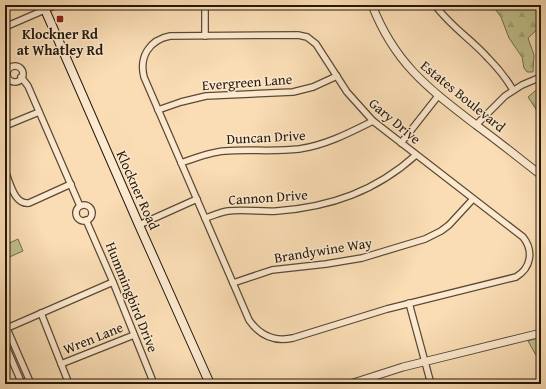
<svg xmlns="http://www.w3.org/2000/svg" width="546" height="389" viewBox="0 0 546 389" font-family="'Gentium Book Plus',serif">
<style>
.grass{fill:#c1c08b;stroke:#736c4a}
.forest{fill:url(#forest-firs);stroke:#736c4a}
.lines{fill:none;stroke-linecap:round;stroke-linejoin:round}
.minor-casing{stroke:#5a4a35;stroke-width:8}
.tertiary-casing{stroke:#5a4a35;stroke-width:9}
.secondary-casing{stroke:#25190a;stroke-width:10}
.minor{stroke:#fce9cf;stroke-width:5.5}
.tertiary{stroke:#fce9cf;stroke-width:7}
.secondary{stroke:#fce9cf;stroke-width:8}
.poi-dot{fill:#8f2418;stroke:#fce9cf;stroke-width:1.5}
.labels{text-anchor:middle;stroke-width:3;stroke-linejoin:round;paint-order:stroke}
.poi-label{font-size:14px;font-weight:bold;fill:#25190a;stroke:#fce9cf}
.street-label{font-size:14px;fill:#25190a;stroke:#fce9cf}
</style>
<defs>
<pattern id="forest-firs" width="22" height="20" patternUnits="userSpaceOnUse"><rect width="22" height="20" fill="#c1c08b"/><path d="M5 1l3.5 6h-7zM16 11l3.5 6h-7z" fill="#a6a477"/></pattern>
</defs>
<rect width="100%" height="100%" fill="#faddb5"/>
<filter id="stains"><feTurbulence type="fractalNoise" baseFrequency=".005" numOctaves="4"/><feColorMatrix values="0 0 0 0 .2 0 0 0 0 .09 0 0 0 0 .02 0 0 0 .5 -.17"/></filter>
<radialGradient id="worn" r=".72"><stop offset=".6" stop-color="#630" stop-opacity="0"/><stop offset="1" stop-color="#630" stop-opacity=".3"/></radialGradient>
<g class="grass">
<path d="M18 239 23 251 5 259V245Z"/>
<path d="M541 337V364L528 341Z"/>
</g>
<g class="forest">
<path d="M492 5H541V26L528 38 534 55 533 72H527L524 68 522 57 509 38 501 17Z"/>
<path d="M541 86V117L528 97Z"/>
</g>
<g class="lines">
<g class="minor-casing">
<g id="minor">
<path d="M435 5C450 26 471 39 488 58 498 68 506 78 513 90"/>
<path d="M5 27 56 5"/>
<path d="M298 35 307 37 316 44 347 92 373 121 523 237C534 251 531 268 516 277L387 309 293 338C275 342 260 336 249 320L144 77C139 57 149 40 170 36Z"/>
<path d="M205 36V5"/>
<circle cx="15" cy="74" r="8"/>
<path d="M21 77 28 86 80 206"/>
<path d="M158 110 181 102 206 96 293 92 313 87 337 76"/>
<path d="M476 125 505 96 522 85 541 77"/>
<path d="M5 126 39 112"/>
<path d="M401 143 438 96"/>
<path d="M181 163C195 158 210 152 225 151 250 149 274 152 299 149 326 145 349 133 373 121"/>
<path d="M5 171C10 182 14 205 29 203L71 184"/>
<circle cx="84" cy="213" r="8"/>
<path d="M205 218C213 216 220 212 228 211 244 209 261 212 277 211 331 207 376 191 416 155"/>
<path d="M86 220 113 282 154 384"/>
<path d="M139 225 197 199"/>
<path d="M233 283 272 270 326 264 362 258 425 239 441 231 449 225 473 199"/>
<path d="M409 303 431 384"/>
<path d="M41 313 69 384"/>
<path d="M5 324 31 384"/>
<path d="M5 329 113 282"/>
<path d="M5 344 22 384"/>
<path d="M61 364 134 335"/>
</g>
</g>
<g class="tertiary-casing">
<g id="tertiary">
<path d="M372 5C395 64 428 88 476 125 498 141 519 158 541 175"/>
<path d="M350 384 403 367 541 333"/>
</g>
</g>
<g class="secondary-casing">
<path id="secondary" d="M43 5 139 225 210 384"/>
</g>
<use href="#minor" class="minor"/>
<use href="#tertiary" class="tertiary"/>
<use href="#secondary" class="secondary"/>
</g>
<rect class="poi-dot" x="56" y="15" width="8" height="8" rx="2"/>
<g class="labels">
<g class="poi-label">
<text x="60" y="39">Klockner Rd<tspan x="60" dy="16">at Whatley Rd</tspan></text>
</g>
<g class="street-label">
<text transform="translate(247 82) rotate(-4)" y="5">Evergreen Lane</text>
<text transform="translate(463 96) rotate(39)" y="5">Estates Boulevard</text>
<text transform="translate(395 121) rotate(40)" y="5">Gary Drive</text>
<text transform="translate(266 137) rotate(-3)" y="5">Duncan Drive</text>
<text transform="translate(138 190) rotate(66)" y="5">Klockner Road</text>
<text transform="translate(268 197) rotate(-4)" y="5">Cannon Drive</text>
<text transform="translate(323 250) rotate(-9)" y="5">Brandywine Way</text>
<text transform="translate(132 297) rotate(68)" y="5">Hummingbird Drive</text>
<text transform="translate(93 338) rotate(-22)" y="5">Wren Lane</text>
</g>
</g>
<rect width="546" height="389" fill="none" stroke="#faddb5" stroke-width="20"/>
<rect x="6" y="6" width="534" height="377" fill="none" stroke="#25190a" stroke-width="2"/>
<rect x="10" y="10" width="526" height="369" fill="none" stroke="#25190a"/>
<rect width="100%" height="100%" filter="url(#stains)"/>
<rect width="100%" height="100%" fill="url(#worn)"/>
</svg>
